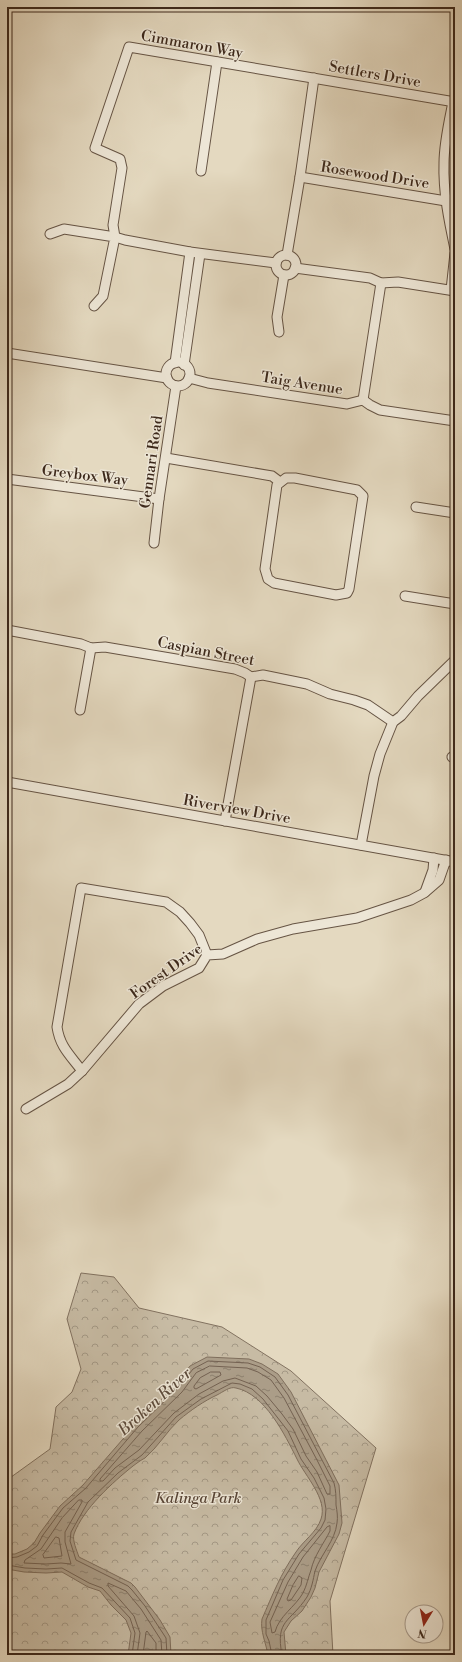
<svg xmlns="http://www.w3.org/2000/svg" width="462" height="1662" viewBox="0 0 462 1662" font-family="'Libre Bodoni',serif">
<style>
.forest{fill:url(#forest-crowns);stroke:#827260}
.water{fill:url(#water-ripples);stroke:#7f6e5c}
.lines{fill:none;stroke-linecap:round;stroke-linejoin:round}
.shore{stroke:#746252;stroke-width:1}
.minor-casing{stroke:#665444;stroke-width:11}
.minor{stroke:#ede6d6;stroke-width:9}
.labels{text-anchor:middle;stroke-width:3;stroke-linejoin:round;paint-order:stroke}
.street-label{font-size:15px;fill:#3c281b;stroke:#ede6d6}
.park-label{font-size:15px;font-style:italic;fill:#584536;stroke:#ede6d6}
.water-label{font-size:16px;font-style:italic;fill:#5d4b3c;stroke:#ede6d6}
</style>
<defs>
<pattern id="forest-crowns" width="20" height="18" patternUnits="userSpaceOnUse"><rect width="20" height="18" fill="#c7bba4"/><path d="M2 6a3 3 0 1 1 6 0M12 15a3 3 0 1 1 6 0" fill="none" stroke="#a39885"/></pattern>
<pattern id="water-ripples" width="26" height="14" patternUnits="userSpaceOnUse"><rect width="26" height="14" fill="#ab9d88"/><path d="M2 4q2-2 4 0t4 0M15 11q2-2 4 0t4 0" fill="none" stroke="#8c806e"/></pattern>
</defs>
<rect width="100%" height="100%" fill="#e4d9c0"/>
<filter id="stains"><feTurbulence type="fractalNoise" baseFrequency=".005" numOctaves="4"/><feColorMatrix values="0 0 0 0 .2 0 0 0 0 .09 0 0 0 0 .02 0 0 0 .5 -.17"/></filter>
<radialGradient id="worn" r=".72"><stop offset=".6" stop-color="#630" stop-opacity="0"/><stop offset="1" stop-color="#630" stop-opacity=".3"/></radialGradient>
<path class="forest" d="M81 1273 114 1277 139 1308 222 1327 291 1371 376 1448 330 1601 333 1655H7V1480L50 1449 56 1407 72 1392 81 1369 67 1319Z"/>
<path class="water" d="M207 1357 249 1359 262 1364 278 1374 291 1392 339 1485 342 1523 339 1534 319 1572 315 1588 311 1597 302 1611 291 1621 284 1632 286 1655H268C266 1643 260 1631 262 1619 272 1596 281 1573 296 1552 303 1541 317 1532 321 1519 328 1499 305 1476 297 1459 285 1435 265 1394 236 1388 230 1386 223 1392 217 1395 204 1401 191 1410 179 1420 167 1431 158 1447 145 1458 141 1460 137 1463 133 1466 113 1482 83 1509 74 1534 72 1540 77 1551 79 1557L131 1583 135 1587 160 1620 170 1637 171 1655H128L131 1633 126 1620 111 1605 100 1591 88 1587 62 1572 46 1573 24 1572 7 1569V1554H15L27 1549 34 1543 40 1533 60 1506 83 1485 136 1424 145 1417 175 1385 190 1366Z"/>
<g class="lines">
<g class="shore">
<path d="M210 1366 247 1368 258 1372 271 1380 284 1398 317 1460 330 1486V1494H327L317 1472 306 1456 293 1429 282 1414 267 1396 256 1386 235 1378 223 1381 199 1394 174 1413 139 1450 115 1468 103 1481H100V1479L142 1431 182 1392 196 1373Z"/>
<path d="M211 1372H220L221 1375 196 1389 194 1388V1386L200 1378Z"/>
<path d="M79 1500H82V1502L65 1532V1542L71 1564 61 1563 46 1564 24 1563 25 1560 41 1549 62 1518Z"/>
<path d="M330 1526V1531C324 1543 314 1556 311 1570 308 1578 307 1585 303 1593 295 1607 279 1616 275 1632L272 1633 270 1622 288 1582 303 1557 327 1527Z"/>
<path d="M56 1537 59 1538 62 1556 44 1558 43 1555Z"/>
<path d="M7 1558 17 1557 29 1552 37 1546 43 1535 63 1508 86 1488 138 1427 178 1388 193 1369 208 1361 248 1363 260 1367 275 1377 288 1395 334 1483C336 1490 336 1497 336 1505 337 1511 338 1517 337 1523 335 1541 321 1554 315 1571 313 1580 312 1588 307 1597 290 1623 275 1619 282 1655"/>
<path d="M7 1565 25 1568 46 1569 62 1568 89 1583 102 1588 130 1618 135 1633 132 1655"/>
<path d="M299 1576 302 1578 301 1585 291 1600 288 1601 287 1599 293 1585Z"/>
<path d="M137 1655 140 1633 134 1616 108 1586V1583L126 1591 141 1609 161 1640 162 1655"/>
<path d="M143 1655 146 1632 147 1631 156 1643V1655"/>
<path d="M167 1655 166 1638 145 1606 132 1590 128 1586 76 1560 70 1541 71 1532 88 1502 118 1473 142 1455 176 1417 201 1399 232 1383 240 1384 252 1389 263 1399 288 1431 301 1459 314 1478 324 1498 326 1509 325 1520 321 1528 299 1554 283 1580 266 1620V1634L269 1641 272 1655"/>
</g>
<g class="minor-casing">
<g id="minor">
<path d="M453 102C449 122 444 143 444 163 443 192 449 221 455 249"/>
<path d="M201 171 217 62"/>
<path d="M300 177 446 201"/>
<path d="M50 234 64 229 115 237 103 296 94 306"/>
<path d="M287 255 300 177 314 78"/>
<circle cx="286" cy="265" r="10"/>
<path d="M276 263 190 252 125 240 115 237 113 225 122 168 120 159 95 148 129 47 455 102"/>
<path d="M295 268 370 278 381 283 398 282 455 291"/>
<path d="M451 290 455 253"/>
<path d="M279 332 277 317 284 275"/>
<path d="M7 353 167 378"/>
<circle cx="178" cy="374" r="12"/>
<path d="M175 363 190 252"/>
<path d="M184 365 200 254"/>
<path d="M189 378 208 383 347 404 363 400 370 405 380 410 455 421"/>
<path d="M363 400 381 283"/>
<path d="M166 458 272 476 280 482"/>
<path d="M286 478H295L357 490 363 496 349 589 347 593 336 595 274 583 268 579 265 569 277 485Z"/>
<path d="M7 479 159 499"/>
<path d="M416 507 455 513"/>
<path d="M154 543 159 499 176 386"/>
<path d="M405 596 455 604"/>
<path d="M7 630 81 644 91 648 105 647 235 669 245 673 251 677 263 675 307 684 330 694 354 700 368 705 393 722"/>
<path d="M80 710 91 648"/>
<path d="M452 757 455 758"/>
<path d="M7 782 455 862"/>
<path d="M225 821 251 677"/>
<path d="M361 845 374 776 380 754 393 722 401 716 418 696 455 660"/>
<path d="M425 892 433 870 434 858"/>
<path d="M82 1071C70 1055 60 1047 57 1027L81 888 166 902 180 912 190 923 199 935 207 955"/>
<path d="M26 1109 68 1084 82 1071 139 1004 163 986 199 968 207 955 223 954 257 939 293 929 357 918 411 900 424 893 439 880 446 860"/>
</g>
</g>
<use href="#minor" class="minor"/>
</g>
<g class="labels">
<g class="street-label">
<text transform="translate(192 44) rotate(10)" y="5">Cimmaron Way</text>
<text transform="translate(375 74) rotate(10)" y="5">Settlers Drive</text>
<text transform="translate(375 175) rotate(9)" y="5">Rosewood Drive</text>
<text transform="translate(302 383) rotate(9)" y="5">Taig Avenue</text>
<text transform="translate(151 462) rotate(-82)" y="5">Gennari Road</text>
<text transform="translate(85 475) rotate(7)" y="5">Greybox Way</text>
<text transform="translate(206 651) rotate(11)" y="5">Caspian Street</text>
<text transform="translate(237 809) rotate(10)" y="5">Riverview Drive</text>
<text transform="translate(166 971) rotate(-35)" y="5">Forest Drive</text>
</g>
<g class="park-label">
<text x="198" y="1503">Kalinga Park</text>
</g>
<g class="water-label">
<text transform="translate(154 1401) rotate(-42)" y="6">Broken River</text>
</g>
</g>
<rect width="462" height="1662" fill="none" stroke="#e4d9c0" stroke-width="24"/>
<rect x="8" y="8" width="446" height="1646" fill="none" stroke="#3c281b" stroke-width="2"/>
<rect x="12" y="12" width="438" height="1638" fill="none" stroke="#3c281b"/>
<g transform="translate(424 1624) rotate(190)"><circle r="19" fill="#ede6d6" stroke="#a69a8b"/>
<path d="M0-3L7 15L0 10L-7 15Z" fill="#8f2418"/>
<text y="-6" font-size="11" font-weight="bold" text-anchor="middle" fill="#3c281b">N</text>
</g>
<rect width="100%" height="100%" filter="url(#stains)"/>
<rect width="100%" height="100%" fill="url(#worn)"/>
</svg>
